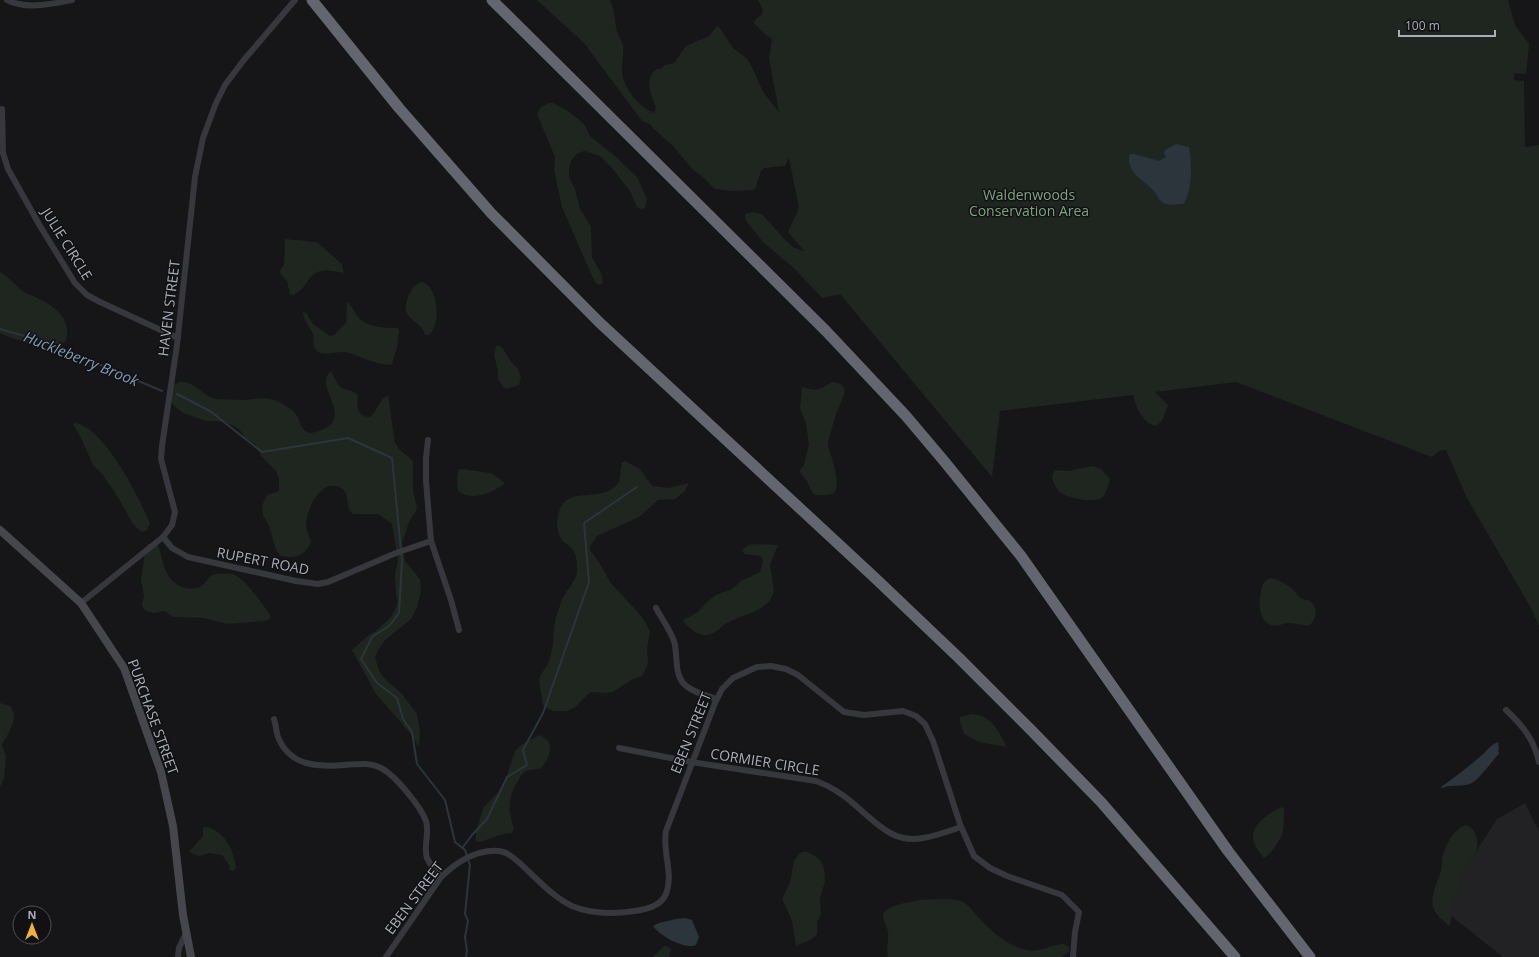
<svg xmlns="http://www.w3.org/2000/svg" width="1539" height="957" viewBox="0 0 1539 957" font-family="'Open Sans',sans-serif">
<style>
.built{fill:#222225}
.green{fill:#1e261f}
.water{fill:#2c353c}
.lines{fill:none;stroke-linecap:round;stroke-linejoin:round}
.stream{stroke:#2c353c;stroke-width:2}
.minor{stroke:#37383d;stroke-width:6}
.secondary{stroke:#45474d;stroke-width:8}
.motorway{stroke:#63666e;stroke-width:11}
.labels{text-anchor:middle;stroke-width:3;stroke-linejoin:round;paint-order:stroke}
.park-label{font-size:14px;fill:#7fa381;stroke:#111113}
.street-label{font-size:14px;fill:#a8adb8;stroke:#111113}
.water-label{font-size:15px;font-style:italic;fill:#7f9bb3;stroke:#111113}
</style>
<rect width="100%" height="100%" fill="#161618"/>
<path class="built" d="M1525 803 1539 832V957H1503L1440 907 1497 819Z"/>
<g class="green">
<path d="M537 0H610C615 11 614 16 616 27 617 34 621 39 623 45 624 53 622 62 622 70 622 87 639 107 654 113L656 107C651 94 643 78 657 69H661L665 65 674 63 686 46 709 36 717 26 719 27 733 48 746 58 751 65 763 92 779 112 769 58 772 39 766 35 753 22 762 14 763 10 758 0H1508L1515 25 1529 44 1526 74 1514 73V80L1524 81 1525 147 1539 145V626L1531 608 1467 498 1446 450 1439 451 1432 457 1236 382 1155 392 1168 405 1162 421 1156 426C1142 423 1136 407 1133 395L1000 411 992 477 840 294 822 298 795 269 763 242 747 222 745 218V214L753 212 762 214 784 239 793 247 805 252 788 232 799 208 789 158 785 166 764 168 761 171 756 187 753 190 732 191 715 189 703 177 693 170 674 147 652 127 650 124 642 121 584 43Z"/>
<path d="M549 103H553L568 111 584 124 590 136 616 157 637 177 647 199 645 208 640 209 637 207 630 191 612 168 600 156 584 151 577 154 571 161 569 169V177L575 189 580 209 591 227 592 257 602 275 603 283 600 285 596 283 592 276 562 207 554 170 555 157 537 114 541 107Z"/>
<path d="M285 239 317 242 342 264 344 273C328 270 316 267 307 282 303 288 300 292 293 295L290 294 287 281 281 275 280 271 284 264Z"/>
<path d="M0 272C10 277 15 286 24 292 27 295 32 295 35 297 49 303 68 315 67 332 67 336 67 340 64 343 41 348 21 342 0 333Z"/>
<path d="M420 282C437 281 443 324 429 335H425C422 319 400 322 407 300 410 292 412 287 420 282Z"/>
<path d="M347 302C352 305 354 312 358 317 366 327 384 328 397 328L399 330 397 347 392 364C382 368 356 354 345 352 336 351 324 357 317 351 311 347 315 340 313 334 310 327 303 320 303 312L306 313 313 324 330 336 334 335 346 323Z"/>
<path d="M496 346H500L503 349 512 363 518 369 521 377 519 385 506 389 503 387 498 379V371L494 355Z"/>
<path d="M331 371C334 376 337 385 342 388 348 391 353 390 358 395 357 406 356 416 370 417 378 411 377 402 388 395L395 443 400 450 413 461V491L417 507 416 511 409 522 402 543 405 561 420 579 421 591 417 607 411 619 385 640 378 650 375 658 379 670 383 677 402 694 417 714 420 731 419 747 409 732 376 694 352 650 370 634 376 631 391 617 396 607 398 601 396 594 395 573 398 561 392 524 378 514H353C344 507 351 494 341 488 321 477 307 509 306 524 306 531 310 536 311 542 305 556 295 559 281 556L276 550 269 526 263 515 262 506 267 495 279 491V479L276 471 261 456 256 445 246 438 238 428 227 423 219 421H206L183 413 173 405 169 397V389C188 370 197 394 216 399 225 399 234 400 243 400 252 400 262 397 270 399 277 400 289 407 294 412 303 421 299 438 319 431 324 429 329 427 332 423 343 406 315 385 331 371Z"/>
<path d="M832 382C855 384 840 401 837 412 833 422 831 432 828 442V446C831 455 842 486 834 493 829 496 820 495 815 495L812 492 807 481 799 471 804 465 809 444 806 424 800 408 802 387C817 392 819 390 832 382Z"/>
<path d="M77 423C106 431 138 496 150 523L147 530 142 532 139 530 133 524 116 494 102 474 93 465 81 438 73 424Z"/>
<path d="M625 461 640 469 652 486 669 488 689 483 685 491 675 499 658 500 639 517 597 536 590 546V550L600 564 610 582 642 617 650 631 647 648 648 664 642 676 631 680 613 692 605 693 593 692 589 693 574 708 566 711H554L546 708 543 705 539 680C541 672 548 666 550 658 555 643 552 626 558 611 560 606 561 601 564 596 568 588 577 580 577 570 577 564 577 557 574 552 572 547 567 545 563 541 556 533 556 519 560 509 570 485 603 504 618 483 621 478 620 469 622 463Z"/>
<path d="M1093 466 1101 469 1110 479C1109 483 1106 494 1103 497 1095 504 1067 498 1059 492 1055 485 1048 477 1056 470L1068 471Z"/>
<path d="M462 469 491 473 505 483C493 493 472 502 458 491L457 483 458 470Z"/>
<path d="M148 544H157C163 555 162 568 170 578 177 587 193 593 203 585 206 582 208 578 211 576 217 573 229 573 235 575 246 580 264 606 271 616L269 619 265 621 227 624 203 618 173 617 166 612 163 611 154 613 146 611 143 608 142 604 144 596 141 579 146 547Z"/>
<path d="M753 544 778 545 770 565 774 590C771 611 743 614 727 623 718 628 715 636 703 635 696 634 686 626 683 620L698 612 706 603 716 595 732 589 741 581 760 572 763 560 761 556 744 554 742 550 749 545Z"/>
<path d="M1271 578C1278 580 1288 584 1293 590 1296 592 1297 595 1299 597 1303 600 1307 599 1311 602 1319 609 1316 622 1308 626 1302 625 1295 623 1289 623 1284 623 1277 627 1271 625 1259 622 1258 602 1261 592 1262 585 1264 580 1271 578Z"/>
<path d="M0 703 10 706C12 709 14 712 14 715 15 723 6 738 2 745L6 756 4 778 0 787Z"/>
<path d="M972 714C993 716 997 730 1007 747L979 742 964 734 960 721V717Z"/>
<path d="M539 735C557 741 550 758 541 768 536 770 531 769 526 771 522 773 520 777 518 781 507 799 508 810 514 829L512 833 503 834 480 842 476 841V832L483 808 503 787 515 751 521 745Z"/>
<path d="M1282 807 1284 808C1284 816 1284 828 1282 835 1279 841 1270 856 1264 858 1241 834 1258 818 1282 807Z"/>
<path d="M1466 825C1477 829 1480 844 1475 854 1471 861 1465 866 1463 873 1461 878 1463 883 1462 888 1460 892 1456 895 1454 898 1450 907 1454 916 1449 926 1444 921 1437 916 1434 910 1429 897 1436 886 1440 874 1442 869 1442 864 1442 859 1445 846 1453 829 1466 825Z"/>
<path d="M207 827C225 832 234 850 236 868L233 871 230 870 229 865 222 855 209 853 199 856 189 852 203 836V828Z"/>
<path d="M803 852H807L815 856 821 861 824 869 825 882 820 898 821 914 817 922V934C812 941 803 942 796 946L792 920 783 901V897L790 882 794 861 799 854Z"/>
<path d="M920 900C931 900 953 897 963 902 969 905 975 914 980 919 991 931 1006 944 1022 949 1038 954 1047 946 1061 944 1064 943 1066 945 1069 947V951L1062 957H888C886 949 889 940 888 931 887 926 883 921 883 916 884 905 911 902 920 900Z"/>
<path d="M664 946 669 947 671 950 669 957H653Z"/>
</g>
<g class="water">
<path d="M1176 144 1189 147C1192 161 1193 193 1183 204 1177 204 1167 206 1162 202 1158 199 1157 194 1154 191 1145 181 1124 171 1130 154H1134L1159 161 1166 157 1164 153 1165 150Z"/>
<path d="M1498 742 1499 749 1498 750 1499 753 1498 755C1491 762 1479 780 1470 784 1461 787 1452 784 1442 788L1441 787C1455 777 1468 767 1481 756 1487 751 1490 745 1498 742Z"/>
<path d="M676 919 685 918 692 920 699 937 696 945C685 950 660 936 653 926L659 923Z"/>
</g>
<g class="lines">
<g class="stream">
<path d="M0 329 49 343 162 391"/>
<path d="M177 394 210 411 262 452 348 438 392 458 402 561 399 613 389 626 372 637 361 659 377 683 397 698 403 719 412 732 417 764 445 800 455 842 465 850 470 865 465 914 468 921 465 937 467 951 466 957"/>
<path d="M463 847 472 835 487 819 507 777 527 765 523 750 543 713 589 582 584 523 637 487"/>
</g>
<g class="minor">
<path d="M7 0C26 10 52 4 72 0"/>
<path d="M2 109 3 153 8 169 40 226 75 283 87 295 100 302 178 338"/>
<path d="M428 440 426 458V481L431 541 451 600 459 630"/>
<path d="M163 537 172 548 188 557 296 581 318 584 328 582 396 553 431 541"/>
<path d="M81 603 163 537 172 525 175 512 161 459 162 446 177 345 195 177 203 138 216 103 225 85 243 61 295 0"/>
<path d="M656 608C662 619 670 630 674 641 678 654 674 672 683 683 691 692 706 695 716 699"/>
<path d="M1506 710C1522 725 1534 739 1539 762"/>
<path d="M274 719C276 725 276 731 278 737 290 767 319 767 345 765 358 764 370 762 381 768 395 775 421 807 426 821 430 833 423 846 427 858 430 865 436 871 441 877"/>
<path d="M619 748 691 762 816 781C830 786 844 795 855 805 875 822 893 844 923 838 936 836 949 831 961 827"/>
<path d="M178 957 179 948 186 933"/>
<path d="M386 957 441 877C453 866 463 858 479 853 487 851 498 849 506 853 514 857 521 864 527 870 541 883 555 898 572 906 591 914 615 914 635 911 647 909 661 906 666 894 674 873 662 852 666 831L715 703 722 689 733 678 757 667 771 666 786 669 798 675 844 712 864 715 903 711 916 716 925 724 933 741 960 824 974 856 990 868 1007 876 1062 895 1079 912 1075 932 1073 957"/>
</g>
<path class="secondary" d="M0 530 81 603 124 668 161 772 173 826 183 915 191 957"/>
<g class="motorway">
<path d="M312 0 399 108 491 213 599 322 874 577 959 658 1032 731 1101 802 1235 957"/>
<path d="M492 0 826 331 906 416 944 461 1021 556 1228 851 1310 957"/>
</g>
</g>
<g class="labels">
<g class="park-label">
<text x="1029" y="200">Waldenwoods<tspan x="1029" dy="16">Conservation Area</tspan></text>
</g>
<g class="street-label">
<text transform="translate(67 244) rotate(58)" y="5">JULIE CIRCLE</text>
<text transform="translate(169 308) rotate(-83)" y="5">HAVEN STREET</text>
<text transform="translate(263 561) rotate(11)" y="5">RUPERT ROAD</text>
<text transform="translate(153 717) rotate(70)" y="5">PURCHASE STREET</text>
<text transform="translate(691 733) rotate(-68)" y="5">EBEN STREET</text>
<text transform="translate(765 762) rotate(9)" y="5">CORMIER CIRCLE</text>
<text transform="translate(414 898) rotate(-53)" y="5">EBEN STREET</text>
</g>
<g class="water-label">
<text transform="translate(81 359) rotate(22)" y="5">Huckleberry Brook</text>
</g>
</g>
<g transform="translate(32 925)"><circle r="19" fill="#111113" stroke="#4d4f55"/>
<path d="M0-3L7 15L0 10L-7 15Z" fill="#f2b134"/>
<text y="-6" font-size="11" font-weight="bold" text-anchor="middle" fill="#a8adb8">N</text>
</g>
<path d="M1399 30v6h96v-6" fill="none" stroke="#a8adb8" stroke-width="2"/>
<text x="1405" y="30" font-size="12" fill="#a8adb8" stroke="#111113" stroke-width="3" paint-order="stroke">100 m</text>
</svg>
